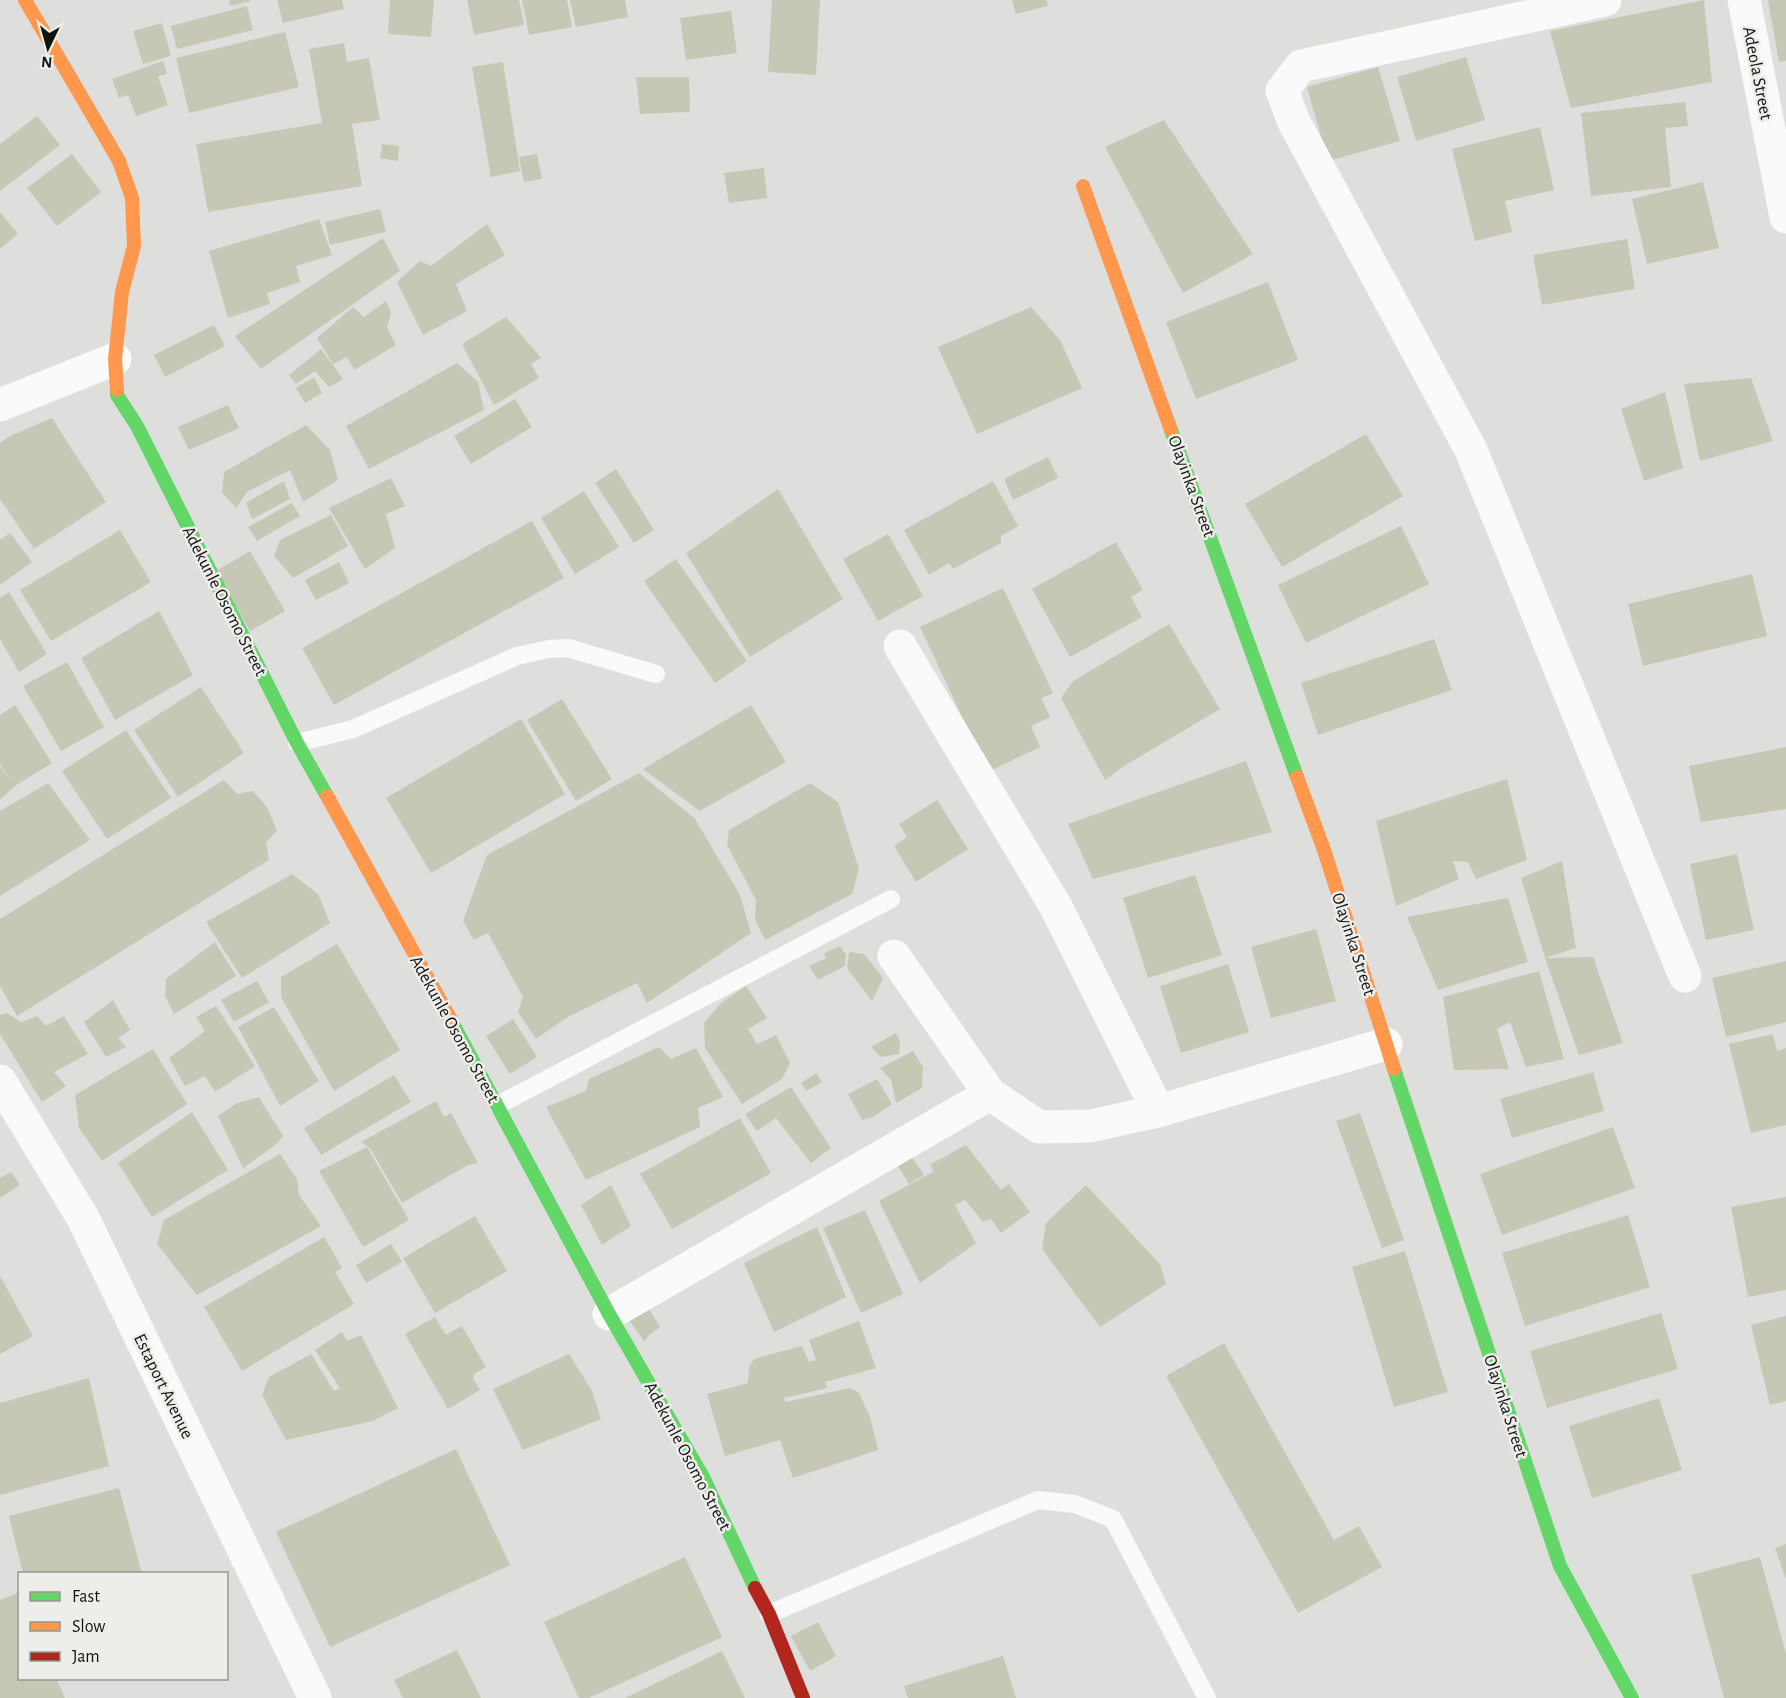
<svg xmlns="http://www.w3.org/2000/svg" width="1786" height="1698" viewBox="0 0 1786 1698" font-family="'Alegreya Sans',sans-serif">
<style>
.building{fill:#c6c7b5}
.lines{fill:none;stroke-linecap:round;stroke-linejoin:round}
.lane{stroke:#fafafa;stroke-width:18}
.street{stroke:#fafafa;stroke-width:33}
.fast{stroke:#63d668;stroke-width:14}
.slow{stroke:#ff974d;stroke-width:14}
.jam{stroke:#b3261e;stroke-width:14}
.labels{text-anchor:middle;stroke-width:5;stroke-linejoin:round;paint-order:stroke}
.street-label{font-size:18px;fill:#131312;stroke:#edede9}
</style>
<rect width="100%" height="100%" fill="#dedfdd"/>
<g class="building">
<path d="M229 0H250V1L230 6Z"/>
<path d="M277 0H342L344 9 283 23Z"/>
<path d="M390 0H434L431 37 388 34Z"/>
<path d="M467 0H519L524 25 474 35Z"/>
<path d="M522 0H567L572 27 529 35Z"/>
<path d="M570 0H625L628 17 576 27Z"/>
<path d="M772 0H820L816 75 768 72Z"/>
<path d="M1012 0H1047L1048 6 1016 14Z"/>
<path d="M1704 0 1712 82 1571 108 1550 31Z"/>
<path d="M1768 0H1786V61L1779 62Z"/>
<path d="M247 6 253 30 177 49 171 26Z"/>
<path d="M731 11 737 53 686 60 680 18Z"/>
<path d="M162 23 171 56 143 64 133 31Z"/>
<path d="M285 32 299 87 189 113 176 58Z"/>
<path d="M344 43 347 62 369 58 380 120 352 124 362 186 208 212 196 144 322 123 309 49Z"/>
<path d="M1466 57 1485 120 1416 141 1397 77Z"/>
<path d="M163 61 167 74 158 76 168 105 136 116 128 95 119 98 112 79Z"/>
<path d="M503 62 520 171 491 177 472 67Z"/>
<path d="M1378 67 1400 141 1328 161 1307 87Z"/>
<path d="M636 77H689L690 112 640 114Z"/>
<path d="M1685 102 1688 126 1665 128 1671 187 1591 196 1581 113Z"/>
<path d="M37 116 60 145 0 191V144Z"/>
<path d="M1164 120 1253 254 1183 293 1105 147Z"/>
<path d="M1540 127 1554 190 1505 201 1512 232 1475 241 1452 149Z"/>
<path d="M382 144 399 146 398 161 380 158Z"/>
<path d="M72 154 101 192 57 226 27 188Z"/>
<path d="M537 154 542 179 524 182 519 157Z"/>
<path d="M764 168 767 198 729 203 724 173Z"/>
<path d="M1703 182 1719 248 1647 264 1632 199Z"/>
<path d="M380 209 386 232 330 245 325 222Z"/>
<path d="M0 212 18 234 0 249Z"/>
<path d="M319 219 332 255 296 266 300 282 267 293 270 304 228 318 209 251Z"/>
<path d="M487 224 505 255 456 284 467 311 423 335 397 282 420 261 431 266Z"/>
<path d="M383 238 400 271 261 369 235 336Z"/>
<path d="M1627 239 1635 289 1542 305 1533 255Z"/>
<path d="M1268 282 1298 360 1196 399 1166 322Z"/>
<path d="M386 301 391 312 387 327 396 345 354 370 347 357 333 364 317 338 353 307 364 317Z"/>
<path d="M1031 307 1060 340 1082 388 977 434 938 347Z"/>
<path d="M506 317 541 358 531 364 539 378 494 405 462 344Z"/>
<path d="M214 325 225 346 165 377 154 355Z"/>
<path d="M321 349 343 379 329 387 315 371 296 384 289 375Z"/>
<path d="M457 363 478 382 484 410 369 469 346 426Z"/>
<path d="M314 377 322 393 305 403 296 388Z"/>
<path d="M1751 378 1773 441 1700 461 1684 384Z"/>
<path d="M1665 392 1683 468 1644 481 1621 409Z"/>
<path d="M515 399 532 427 471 464 454 436Z"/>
<path d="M228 405 239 428 189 450 178 427Z"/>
<path d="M52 418 106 502 34 549 0 499V443L10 436Z"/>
<path d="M306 425 330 450 338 480 303 502 290 470 247 492 236 508 222 492 224 472Z"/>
<path d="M1366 434 1403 496 1282 567 1245 504Z"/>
<path d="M1048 457 1058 478 1013 500 1004 479Z"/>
<path d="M616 469 654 530 634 543 595 483Z"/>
<path d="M391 478 405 506 386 514 395 548 365 569 329 508Z"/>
<path d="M284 481 290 499 252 519 246 503Z"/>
<path d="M993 481 1018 526 1001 536V543L953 569 949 563 929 575 904 530Z"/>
<path d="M778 489 843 599 750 657 686 553Z"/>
<path d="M584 491 619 547 575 574 541 518Z"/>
<path d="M292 503 300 516 257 541 248 527Z"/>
<path d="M331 515 348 546 293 578 274 556 280 540Z"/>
<path d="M532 521 564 578 334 705 302 648Z"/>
<path d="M1401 526 1429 584 1306 643 1278 585Z"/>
<path d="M120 530 151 582 51 641 20 590Z"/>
<path d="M10 533 32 562 0 585V540Z"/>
<path d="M888 534 923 596 878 621 843 559Z"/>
<path d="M1116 542 1143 590 1131 597 1142 617 1070 657 1032 589Z"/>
<path d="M250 551 285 611 250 631 216 571Z"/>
<path d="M676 559 747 661 715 683 644 581Z"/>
<path d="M339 562 349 583 316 600 305 580Z"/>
<path d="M1752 574 1767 636 1643 666 1628 604Z"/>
<path d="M1003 588 1053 693 1041 698 1050 717 1031 726 1040 747 988 772 920 627Z"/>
<path d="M9 592 47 654 19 672 0 639V598Z"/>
<path d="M159 611 193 675 115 720 81 658Z"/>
<path d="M1169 624 1220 709 1124 766 1105 780 1061 698 1073 681Z"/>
<path d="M1434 639 1452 690 1318 735 1301 683Z"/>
<path d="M67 662 104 727 61 751 23 686Z"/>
<path d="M201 687 244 753 178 797 134 730Z"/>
<path d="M562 699 612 779 576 801 527 720Z"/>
<path d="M15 705 52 763 15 786 0 800V767L10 779 0 764V715Z"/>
<path d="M751 705 786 762 700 811 643 769Z"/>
<path d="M521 719 565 794 431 873 386 798Z"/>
<path d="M126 730 171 798 107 839 62 771Z"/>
<path d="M1786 747V809L1701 822 1689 766Z"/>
<path d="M1246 761 1272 832 1093 879 1068 824Z"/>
<path d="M639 773 695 819 740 895 751 933 647 1003 637 983 566 1018 536 1039 518 1012 523 997 488 933 474 940 463 921 487 855Z"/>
<path d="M1507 779 1527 860 1476 879 1468 862 1453 861 1459 879 1396 906 1376 821Z"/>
<path d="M224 780 237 794 253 791 267 807 277 831 266 842 269 860 17 1016 0 986V919Z"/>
<path d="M48 783 90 840 0 896V811Z"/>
<path d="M810 783 838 802 859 869 852 894 765 940 755 919 756 900 727 845 729 830Z"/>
<path d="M937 800 968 849 916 882 894 846 907 837 899 824Z"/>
<path d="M1737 854 1754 930 1706 940 1690 864Z"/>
<path d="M1562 861 1576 948 1545 958 1521 878Z"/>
<path d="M292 874 318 894 330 923 242 978 206 922Z"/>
<path d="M1195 875 1222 955 1148 978 1123 898Z"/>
<path d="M1508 898 1528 962 1438 990 1407 917Z"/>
<path d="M1316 929 1336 1001 1271 1018 1251 947Z"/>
<path d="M215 942 236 976 174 1014 165 996 166 979Z"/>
<path d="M337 944 400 1050 334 1091 281 997V977Z"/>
<path d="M840 946 846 955 845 966 818 980 809 966 826 958 824 953Z"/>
<path d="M849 952 864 954 883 978 872 1001 847 968Z"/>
<path d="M1593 957 1623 1043 1579 1055 1545 958Z"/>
<path d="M1786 961V1022L1726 1037 1712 978Z"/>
<path d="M1228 964 1249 1032 1181 1053 1160 986Z"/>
<path d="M1539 971 1564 1059 1526 1067 1510 1022 1497 1029 1509 1069 1454 1070 1443 997Z"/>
<path d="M257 981 269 1002 234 1022 221 1000Z"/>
<path d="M746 986 767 1018 748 1029 757 1044 776 1035 790 1063 782 1079 742 1104 705 1048 704 1023 721 1003Z"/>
<path d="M113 1000 130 1030 118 1038 126 1047 106 1057 84 1022Z"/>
<path d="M216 1006 255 1066 215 1092 205 1076 185 1086 169 1058 205 1031 196 1017Z"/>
<path d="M274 1007 319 1081 280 1106 238 1027Z"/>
<path d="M7 1013 21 1022 37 1016 46 1026 64 1016 88 1054 54 1072 66 1086 42 1102 0 1034V1015Z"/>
<path d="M513 1019 537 1057 510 1074 486 1036Z"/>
<path d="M896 1033 900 1041 899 1054 881 1057 871 1047Z"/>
<path d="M1773 1034 1777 1051 1786 1048V1125L1751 1133 1729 1044Z"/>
<path d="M659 1047 671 1059 696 1048 723 1097 698 1108 700 1127 586 1180 546 1107 586 1091 589 1079Z"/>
<path d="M153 1049 187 1104 102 1161 79 1128 75 1095Z"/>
<path d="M913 1051 923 1067 922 1088 896 1103 891 1080 880 1068Z"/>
<path d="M1593 1072 1604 1111 1512 1138 1500 1099Z"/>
<path d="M816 1073 822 1082 806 1091 801 1083Z"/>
<path d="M394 1075 411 1102 321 1155 304 1128Z"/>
<path d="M877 1079 892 1104 873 1117 862 1120 848 1094Z"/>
<path d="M791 1087 831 1148 811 1163 776 1118 757 1131 745 1114Z"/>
<path d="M259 1097 283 1136 275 1145 243 1168 218 1116 237 1103Z"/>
<path d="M436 1101 444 1117 451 1113 478 1163 468 1165 402 1203 370 1148 361 1142Z"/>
<path d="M192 1112 228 1170 152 1217 118 1163Z"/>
<path d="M1360 1113 1404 1240 1382 1248 1336 1121Z"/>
<path d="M740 1118 771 1173 672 1229 640 1174Z"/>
<path d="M1613 1127 1635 1188 1502 1235 1480 1174Z"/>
<path d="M966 1145 1001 1190 1009 1184 1030 1212 1001 1233 991 1219 983 1222 965 1200 955 1205 976 1243 920 1283 879 1201 933 1172 931 1164Z"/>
<path d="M367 1147 409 1220 363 1247 319 1171Z"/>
<path d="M280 1154 297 1179 299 1195 321 1226 197 1295 157 1244 164 1220Z"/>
<path d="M912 1157 924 1175 909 1184 898 1166Z"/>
<path d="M11 1172 20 1185 0 1198V1178Z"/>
<path d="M611 1185 631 1226 602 1245 581 1205Z"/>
<path d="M1086 1185 1160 1264 1166 1284 1100 1327 1042 1249 1046 1223Z"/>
<path d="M1786 1197V1290L1748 1297 1731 1207Z"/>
<path d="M865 1210 903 1294 861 1313 823 1228Z"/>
<path d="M1628 1215 1650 1287 1525 1326 1502 1253Z"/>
<path d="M475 1216 507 1271 435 1313 403 1258Z"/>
<path d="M817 1227 846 1297 774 1332 744 1263Z"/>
<path d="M324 1237 342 1268 335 1272 354 1304 242 1371 204 1307Z"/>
<path d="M391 1244 402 1262 366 1283 356 1265Z"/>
<path d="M1405 1251 1448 1392 1394 1407 1352 1267Z"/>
<path d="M0 1276 33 1336 0 1354Z"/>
<path d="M649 1309 660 1327 648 1336 645 1342 629 1320Z"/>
<path d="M1661 1313 1678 1369 1547 1408 1530 1351Z"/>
<path d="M1786 1316V1401L1770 1405 1751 1325Z"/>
<path d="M435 1317 446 1335 462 1326 486 1367 474 1374 473 1379 480 1390 448 1409 405 1334Z"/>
<path d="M859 1321 876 1368 825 1382 827 1388 784 1398 785 1402 850 1388 859 1393 870 1417 878 1450 793 1478 780 1440 725 1456 707 1394 748 1383 749 1367 754 1359 802 1346 809 1362 816 1360 809 1340Z"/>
<path d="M342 1332 347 1341 361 1335 398 1408 373 1421 286 1440 262 1395 269 1377 311 1354 334 1391 340 1388 315 1350Z"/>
<path d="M1224 1343 1334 1540 1359 1526 1382 1567 1298 1613 1166 1376Z"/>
<path d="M569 1354 592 1391 601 1419 523 1450 493 1389Z"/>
<path d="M89 1378 109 1466 0 1495V1403Z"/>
<path d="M1659 1398 1682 1470 1592 1498 1569 1426Z"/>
<path d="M456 1449 510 1565 330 1647 276 1532Z"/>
<path d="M119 1488 142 1574H23L9 1516Z"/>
<path d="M1786 1544V1579L1775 1548Z"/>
<path d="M685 1557 722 1637 589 1698H579L544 1622Z"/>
<path d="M1760 1557 1786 1654V1698H1724L1691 1575Z"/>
<path d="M20 1592V1678H56L65 1698H0V1600Z"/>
<path d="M818 1622 836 1656 810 1671 791 1636Z"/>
<path d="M457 1650 481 1698H403L394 1680Z"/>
<path d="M722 1651 745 1698H625Z"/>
<path d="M1003 1656 1016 1698H908L904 1686Z"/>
</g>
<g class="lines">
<g class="lane">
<path d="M297 743 353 729 517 656 549 649 568 648 656 674"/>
<path d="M498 1105 891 899"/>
<path d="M769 1614 1038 1500 1075 1504 1113 1519 1207 1698"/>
</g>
<g class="street">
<path d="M1605 0 1301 66 1282 91 1294 122 1471 450 1685 976"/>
<path d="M1744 0 1786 217"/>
<path d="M0 405 115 359"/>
<path d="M900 646 1056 907 1158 1111"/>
<path d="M894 956 990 1094 1039 1127 1090 1126 1158 1111 1386 1044"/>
<path d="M0 1081 83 1218 315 1698"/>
<path d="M609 1314 990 1094"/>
</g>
<g class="fast">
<path d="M117 390V395L137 426 297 743 327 796"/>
<path d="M1171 430 1297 777"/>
<path d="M451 1020 609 1314 703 1477 755 1588"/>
<path d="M1394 1069 1560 1566 1632 1698"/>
</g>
<g class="slow">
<path d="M25 0 119 161 132 198 134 246 122 292 115 359 117 390"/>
<path d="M1083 186 1171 430"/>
<path d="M1297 777 1324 850 1394 1069"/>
<path d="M327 796 451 1020"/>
</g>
<path class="jam" d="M755 1588 769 1614 803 1698"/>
</g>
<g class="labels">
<g class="street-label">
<text transform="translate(1758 73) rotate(79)" y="6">Adeola Street</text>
<text transform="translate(1192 486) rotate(70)" y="6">Olayinka Street</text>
<text transform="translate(225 601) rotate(63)" y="6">Adekunle Osomo Street</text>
<text transform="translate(1354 944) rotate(72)" y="6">Olayinka Street</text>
<text transform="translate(455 1029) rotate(61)" y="6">Adekunle Osomo Street</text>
<text transform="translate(164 1386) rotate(64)" y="6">Estaport Avenue</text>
<text transform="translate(1506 1406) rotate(72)" y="6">Olayinka Street</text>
<text transform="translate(688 1456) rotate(62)" y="6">Adekunle Osomo Street</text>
</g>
</g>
<rect x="18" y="1572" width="210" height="108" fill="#edede9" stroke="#969693" stroke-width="1.5"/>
<rect x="30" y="1592" width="30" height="9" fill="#63d668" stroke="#969693" stroke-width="1.5"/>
<text x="72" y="1602" font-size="18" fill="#131312">Fast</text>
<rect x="30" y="1622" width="30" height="9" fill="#ff974d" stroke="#969693" stroke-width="1.5"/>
<text x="72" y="1632" font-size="18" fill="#131312">Slow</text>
<rect x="30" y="1652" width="30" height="9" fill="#b3261e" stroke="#969693" stroke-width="1.5"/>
<text x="72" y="1662" font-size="18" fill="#131312">Jam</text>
<g transform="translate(48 48) rotate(185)" stroke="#edede9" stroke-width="4.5" paint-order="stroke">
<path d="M0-4.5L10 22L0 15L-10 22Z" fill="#131312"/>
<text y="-9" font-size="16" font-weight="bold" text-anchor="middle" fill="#131312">N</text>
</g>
</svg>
